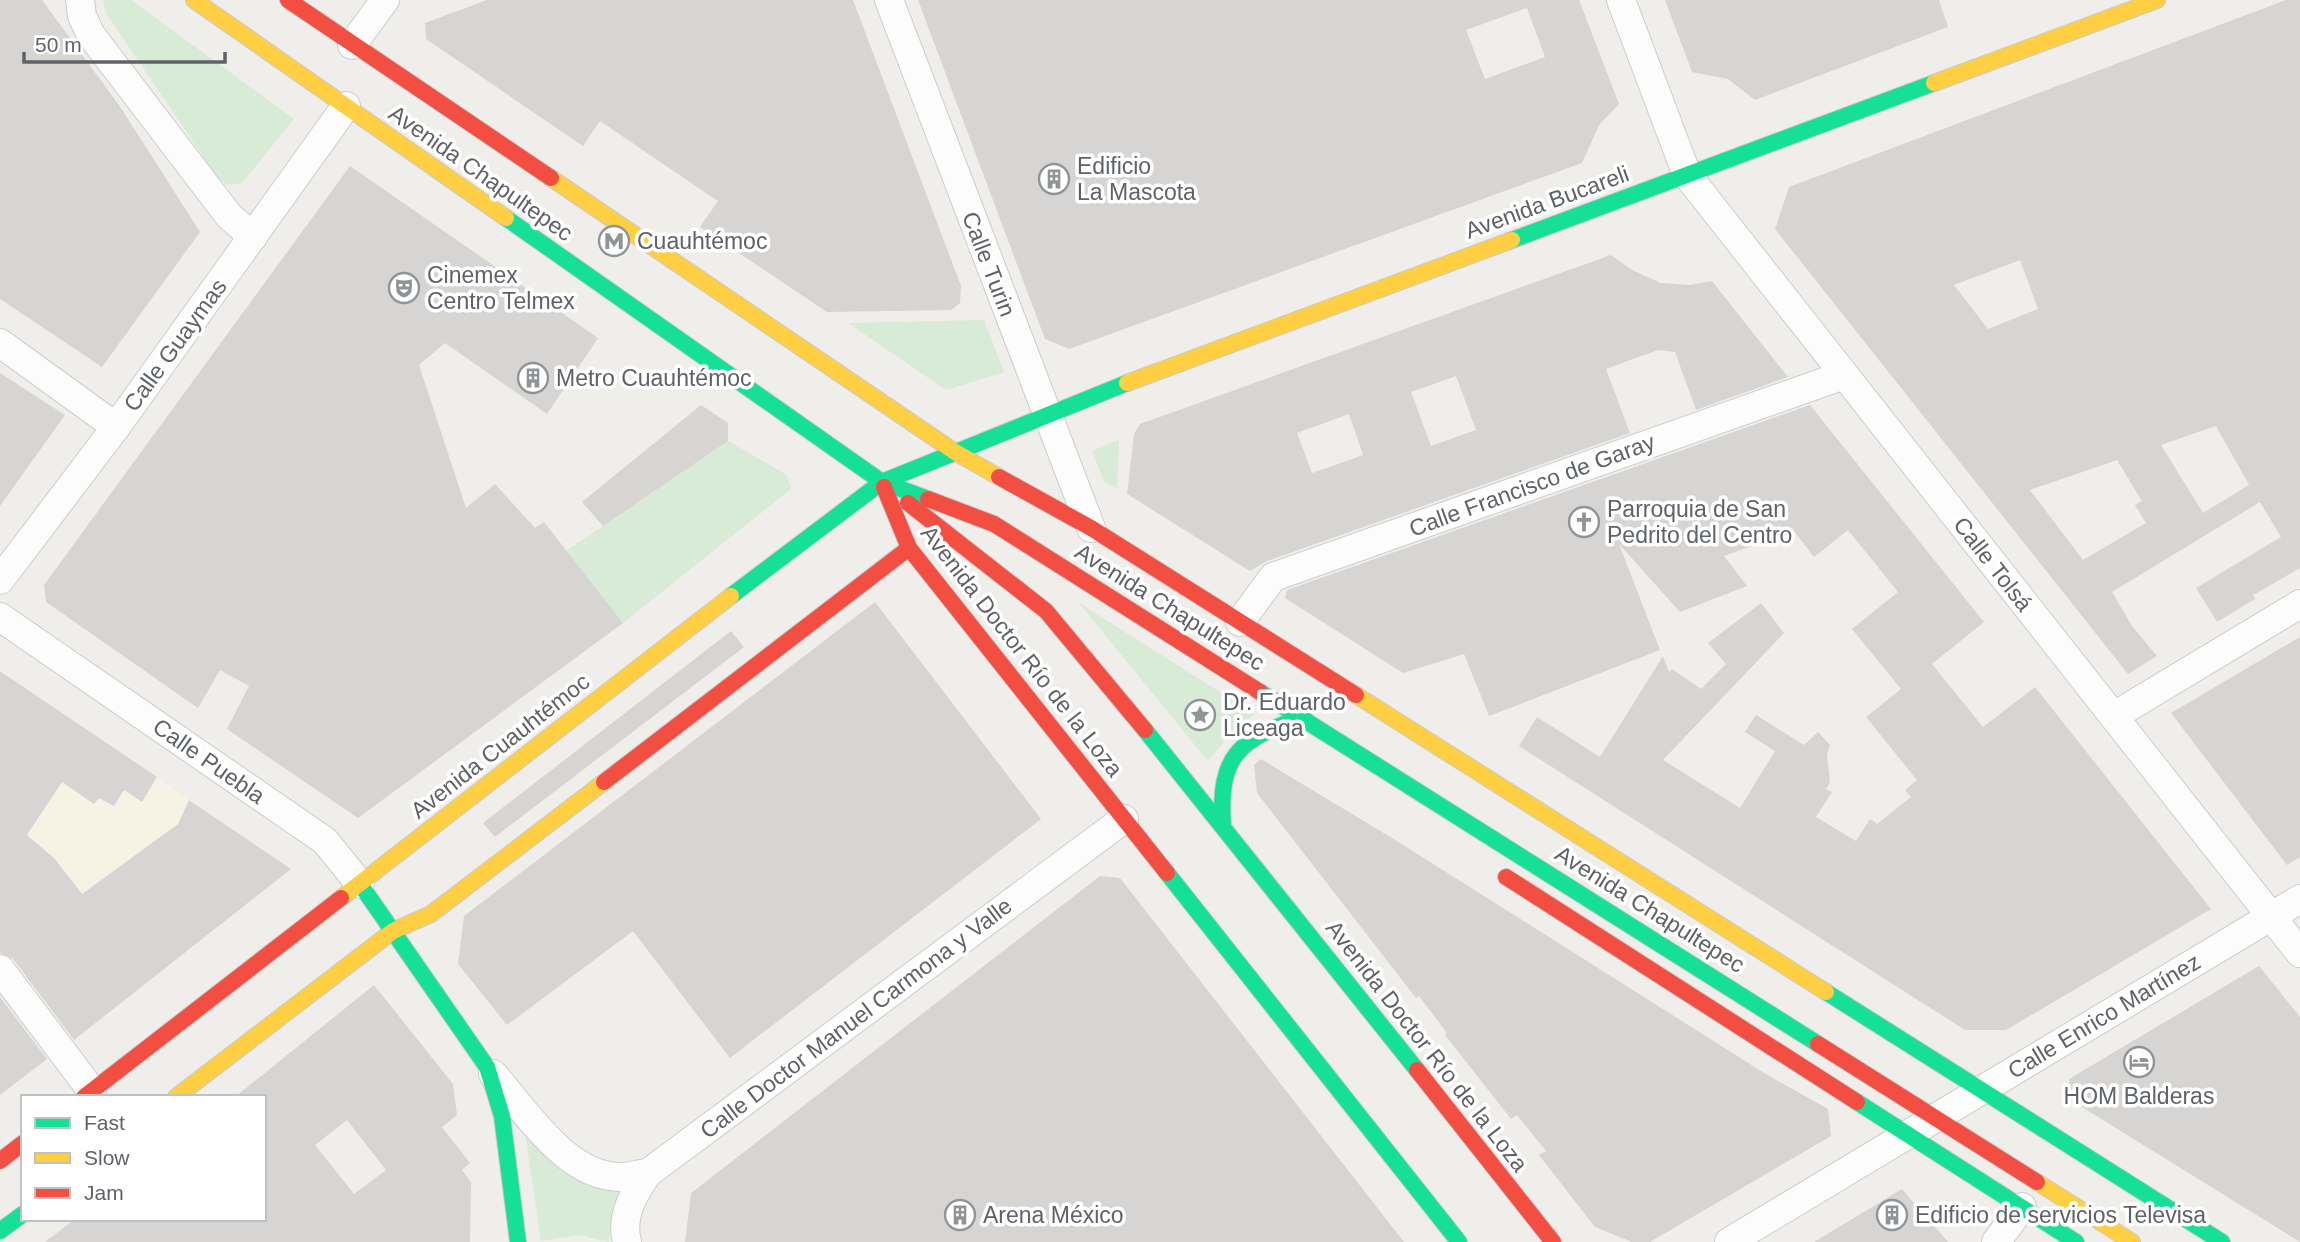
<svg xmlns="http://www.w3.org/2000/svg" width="2300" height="1242" viewBox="0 0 2300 1242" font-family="Arial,sans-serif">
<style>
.commercial{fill:#f7f3e4}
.green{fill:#d8ebd6}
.building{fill:#d6d5d3;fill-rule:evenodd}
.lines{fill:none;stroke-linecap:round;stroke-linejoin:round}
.street-casing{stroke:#cbcccc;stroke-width:30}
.fast-casing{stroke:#cacacb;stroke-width:18}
.slow-casing{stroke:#cacacb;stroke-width:18}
.jam-casing{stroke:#cacacb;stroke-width:18}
.street{stroke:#fdfcfc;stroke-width:28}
.fast{stroke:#16e098;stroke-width:16}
.slow{stroke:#ffcf43;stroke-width:16}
.jam{stroke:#f24e42;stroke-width:16}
.labels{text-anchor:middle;stroke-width:7;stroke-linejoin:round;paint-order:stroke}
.poi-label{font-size:23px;fill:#5f6368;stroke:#fff;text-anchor:start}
.street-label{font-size:23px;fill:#5f6368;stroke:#fff}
</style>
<rect width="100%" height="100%" fill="#efeeea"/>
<path class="commercial" d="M0 670 291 869 74 1040 0 952Z"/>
<g class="green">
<path d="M103 0H131L294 119 242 183 228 185 217 177 106 13Z"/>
<path d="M984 320 1004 372 946 390 848 323Z"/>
<path d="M1119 440 1117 489 1104 481 1092 451Z"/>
<path d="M728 441 787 475 791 489 623 623 566 551Z"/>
<path d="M1079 603 1255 714 1230 734 1208 761Z"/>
<path d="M525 1133 557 1166 588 1184 627 1186 612 1210 609 1242 579 1235 541 1241Z"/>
</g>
<g class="building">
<path d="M0 0H42L121 108 200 232 102 367 0 299Z"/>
<path d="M487 0H853L961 286 960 303 951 310 827 312 700 227 718 201 700 189 600 121 583 146 426 39 425 23Z"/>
<path d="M918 0H1579L1619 104 1599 125 1582 163 1069 349 1045 339ZM1527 8 1545 57 1485 79 1466 30Z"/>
<path d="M1665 0H1939L1948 27 1755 100 1728 79 1692 72Z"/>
<path d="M2286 0H2300V568L2253 595 2255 599 2217 622 2196 588 2281 537 2260 502 2112 592 2132 626 2157 656 2128 674 1775 229 1789 187ZM2020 260 2038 309 1988 329 1954 285ZM2216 426 2249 485 2203 513 2161 445ZM2117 460 2142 501 2135 505 2146 523 2083 560 2030 490Z"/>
<path d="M350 166 598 338 547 414 445 343 419 365 466 508 495 484 535 528 544 522 623 623 358 818 227 729 249 686 220 670 198 708 46 602 44 585Z"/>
<path d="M1611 255 1632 270 1661 283 1690 285 1712 281 1788 377 1696 410 1675 352 1658 350 1644 355 1606 369 1630 433 1267 561 1250 571 1127 494 1134 434 1140 424ZM1456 376 1476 430 1431 446 1411 392ZM1349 414 1363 455 1312 473 1297 433Z"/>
<path d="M0 373 65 415 0 506Z"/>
<path d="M701 405 728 423V441L603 526 582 502Z"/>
<path d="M1810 405 1984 622 1932 664 1983 727 2035 687 2211 909 2006 1030H1965L1519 746 1537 717 1600 757 1663 656 1669 672 1672 669 1701 689 1726 664 1708 643 1761 603 1784 633 1663 760 1740 808 1775 751 1745 732 1756 715 1804 745 1818 732 1830 745 1827 754 1830 782 1826 789 1832 792 1816 817 1856 841 1870 819 1877 824 1911 797 1905 790 1917 780 1866 717 1901 689 1852 629 1898 592 1848 530 1814 557 1794 531 1724 556 1747 586 1680 612 1619 544 1660 650 1489 716 1464 654 1403 673 1285 598 1287 590Z"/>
<path d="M875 602 1041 819 730 1058 633 931 507 1025 458 964 464 916Z"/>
<path d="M731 631 744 647 495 837 483 823Z"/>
<path d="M2300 637V857L2287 865 2171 713Z"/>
<path d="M0 671 157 777 142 802 124 790 114 806 99 798 94 804 62 782 27 835 55 859 82 894 178 824 189 800 291 869 74 1040 13 959 0 953Z"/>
<path d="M1261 759 1392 838 1769 1076 1828 1109 1831 1136 1650 1242H1632L1595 1227 1539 1155 1546 1151 1517 1115 1511 1119 1445 1035 1447 1033 1419 996 1416 998 1257 793 1254 765Z"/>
<path d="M1100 876 1120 878 1404 1242H685L691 1193Z"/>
<path d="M2259 966 2300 1017V1242L2069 1099V1079Z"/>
<path d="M374 985 453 1084 457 1115 442 1127 470 1163 462 1170 471 1182 470 1242H45L75 1219H264V1097H235ZM347 1120 386 1170 354 1194 315 1145Z"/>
<path d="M0 997 47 1059 0 1095Z"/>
<path d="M1902 1189 1948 1242H1814Z"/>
</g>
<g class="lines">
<g class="street-casing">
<g id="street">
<path d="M80 0 82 16 91 35 229 216 253 237"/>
<path d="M889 0 1091 528"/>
<path d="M1621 0 1687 175 2300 953"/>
<path d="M352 45 385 0"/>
<path d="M0 343 116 427"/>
<path d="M0 580 116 427 346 106"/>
<path d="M0 617 325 841 360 884"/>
<path d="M1240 622 1273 577 1844 375"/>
<path d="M2114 716 2300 604"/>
<path d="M0 969 92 1091"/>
<path d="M493 1074C526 1111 566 1177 621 1177 630 1177 639 1174 648 1173"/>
<path d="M627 1242C620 1216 634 1193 648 1173L1124 819"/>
<path d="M1729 1242 2300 899"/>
<path d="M1996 1242 2022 1207"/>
</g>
</g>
<g class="fast-casing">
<g id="fast">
<path d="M506 218 882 482 928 499"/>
<path d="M1512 240 1934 83"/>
<path d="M731 596 882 482 1127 383"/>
<path d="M1260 692 1818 1044"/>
<path d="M1145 730 1417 1070"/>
<path d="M1223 825C1218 754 1240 739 1304 717"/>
<path d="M1167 873 1459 1242"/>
<path d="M360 884 487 1067 502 1116 518 1242"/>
<path d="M1826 992 2222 1242"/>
<path d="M1857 1102 2076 1242"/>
<path d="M0 1231 23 1214"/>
</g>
</g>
<g class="slow-casing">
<g id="slow">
<path d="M194 0 506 218"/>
<path d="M1934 83 2157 0"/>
<path d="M551 178 955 452 999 477"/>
<path d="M1127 383 1512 240"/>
<path d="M1356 695 1826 992"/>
<path d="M341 898 731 596"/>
<path d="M176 1097 393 931 431 914 604 782"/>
<path d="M2037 1182 2132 1242"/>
</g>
</g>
<g class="jam-casing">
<g id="jam">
<path d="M288 0 551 178"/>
<path d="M999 477 1091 528 1356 695"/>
<path d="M884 487 909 548 1167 873"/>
<path d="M928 499 994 524 1260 692"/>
<path d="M908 503 1046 611 1145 730"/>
<path d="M604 782 909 548"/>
<path d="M1506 877 1857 1102"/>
<path d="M1818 1044 2037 1182"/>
<path d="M1417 1070 1553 1242"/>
<path d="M84 1097 341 898"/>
<path d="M0 1161 23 1143"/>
</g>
</g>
<use href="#street" class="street"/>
<use href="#fast" class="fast"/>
<use href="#slow" class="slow"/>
<use href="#jam" class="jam"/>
</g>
<defs>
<g id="building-ring" transform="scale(1.575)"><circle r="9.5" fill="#fff" stroke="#919496" stroke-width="1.5"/><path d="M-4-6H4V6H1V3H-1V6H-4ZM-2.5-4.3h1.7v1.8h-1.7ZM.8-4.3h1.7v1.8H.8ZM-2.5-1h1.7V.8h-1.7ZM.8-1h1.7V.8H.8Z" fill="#919496"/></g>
<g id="metro-ring" transform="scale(1.575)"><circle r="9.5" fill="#fff" stroke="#919496" stroke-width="1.5"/><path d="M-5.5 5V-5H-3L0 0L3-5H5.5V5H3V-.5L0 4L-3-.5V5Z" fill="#919496"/></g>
<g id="theatre-ring" transform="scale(1.575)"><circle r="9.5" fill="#fff" stroke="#919496" stroke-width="1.5"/><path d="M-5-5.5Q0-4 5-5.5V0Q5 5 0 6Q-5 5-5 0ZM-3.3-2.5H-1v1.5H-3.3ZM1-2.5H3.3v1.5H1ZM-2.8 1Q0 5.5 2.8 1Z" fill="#919496"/></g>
<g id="church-ring" transform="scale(1.575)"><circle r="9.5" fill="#fff" stroke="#919496" stroke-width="1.5"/><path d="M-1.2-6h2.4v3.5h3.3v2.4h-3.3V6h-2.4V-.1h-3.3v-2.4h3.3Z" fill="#919496"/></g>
<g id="sight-ring" transform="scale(1.575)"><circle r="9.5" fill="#fff" stroke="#919496" stroke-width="1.5"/><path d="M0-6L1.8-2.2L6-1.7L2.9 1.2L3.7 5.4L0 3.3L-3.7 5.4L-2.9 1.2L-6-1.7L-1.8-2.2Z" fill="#919496"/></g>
<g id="hotel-ring" transform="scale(1.575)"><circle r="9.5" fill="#fff" stroke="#919496" stroke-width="1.5"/><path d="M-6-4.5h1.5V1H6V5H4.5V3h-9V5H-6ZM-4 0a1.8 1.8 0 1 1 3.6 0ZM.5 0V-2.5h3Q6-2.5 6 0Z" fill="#919496"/></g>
</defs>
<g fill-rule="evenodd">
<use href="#building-ring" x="1054" y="179"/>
<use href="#metro-ring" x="614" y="241"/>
<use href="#theatre-ring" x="404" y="288"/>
<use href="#building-ring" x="533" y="378"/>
<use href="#church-ring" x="1584" y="522"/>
<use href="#sight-ring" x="1200" y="715"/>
<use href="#hotel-ring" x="2139" y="1062"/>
<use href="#building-ring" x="960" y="1215"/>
<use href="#building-ring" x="1892" y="1215"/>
</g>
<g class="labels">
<g class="poi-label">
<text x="1077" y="174">Edificio<tspan x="1077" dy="26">La Mascota</tspan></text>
<text x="637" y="249">Cuauhtémoc</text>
<text x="427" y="283">Cinemex<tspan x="427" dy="26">Centro Telmex</tspan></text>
<text x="556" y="386">Metro Cuauhtémoc</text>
<text x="1607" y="517">Parroquia de San<tspan x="1607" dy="26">Pedrito del Centro</tspan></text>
<text x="1223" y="710">Dr. Eduardo<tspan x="1223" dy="26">Liceaga</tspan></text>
<text x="2139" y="1104" text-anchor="middle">HOM Balderas</text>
<text x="983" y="1223">Arena México</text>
<text x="1915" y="1223">Edificio de servicios Televisa</text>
</g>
<g class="street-label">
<text transform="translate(481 173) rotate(35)" y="8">Avenida Chapultepec</text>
<text transform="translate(1547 202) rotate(-20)" y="8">Avenida Bucareli</text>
<text transform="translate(989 264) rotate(69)" y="8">Calle Turin</text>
<text transform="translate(175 345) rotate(-54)" y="8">Calle Guaymas</text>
<text transform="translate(1532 485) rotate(-20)" y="8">Calle Francisco de Garay</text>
<text transform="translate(1993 564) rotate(52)" y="8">Calle Tolsá</text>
<text transform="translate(1170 607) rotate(32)" y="8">Avenida Chapultepec</text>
<text transform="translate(1022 651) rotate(52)" y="8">Avenida Doctor Río de la Loza</text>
<text transform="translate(500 746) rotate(-38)" y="8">Avenida Cuauhtémoc</text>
<text transform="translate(209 761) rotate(35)" y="8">Calle Puebla</text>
<text transform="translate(1650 909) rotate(32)" y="8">Avenida Chapultepec</text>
<text transform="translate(2104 1016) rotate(-31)" y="8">Calle Enrico Martínez</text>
<text transform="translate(856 1018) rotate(-37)" y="8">Calle Doctor Manuel Carmona y Valle</text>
<text transform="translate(1427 1046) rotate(52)" y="8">Avenida Doctor Río de la Loza</text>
</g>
</g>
<rect x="21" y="1095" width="245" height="126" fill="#ffffff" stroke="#bfc1c3" stroke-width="2"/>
<rect x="35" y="1118" width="35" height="10" fill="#16e098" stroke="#bfc1c3" stroke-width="2"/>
<text x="84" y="1130" font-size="21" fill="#5f6368">Fast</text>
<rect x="35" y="1153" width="35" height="10" fill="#ffcf43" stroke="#bfc1c3" stroke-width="2"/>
<text x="84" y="1165" font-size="21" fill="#5f6368">Slow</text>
<rect x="35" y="1188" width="35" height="10" fill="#f24e42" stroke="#bfc1c3" stroke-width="2"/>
<text x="84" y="1200" font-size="21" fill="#5f6368">Jam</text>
<path d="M24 52v10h201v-10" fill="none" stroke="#5f6368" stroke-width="3.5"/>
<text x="35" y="52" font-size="21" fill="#5f6368" stroke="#ffffff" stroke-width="5" paint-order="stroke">50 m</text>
</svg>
